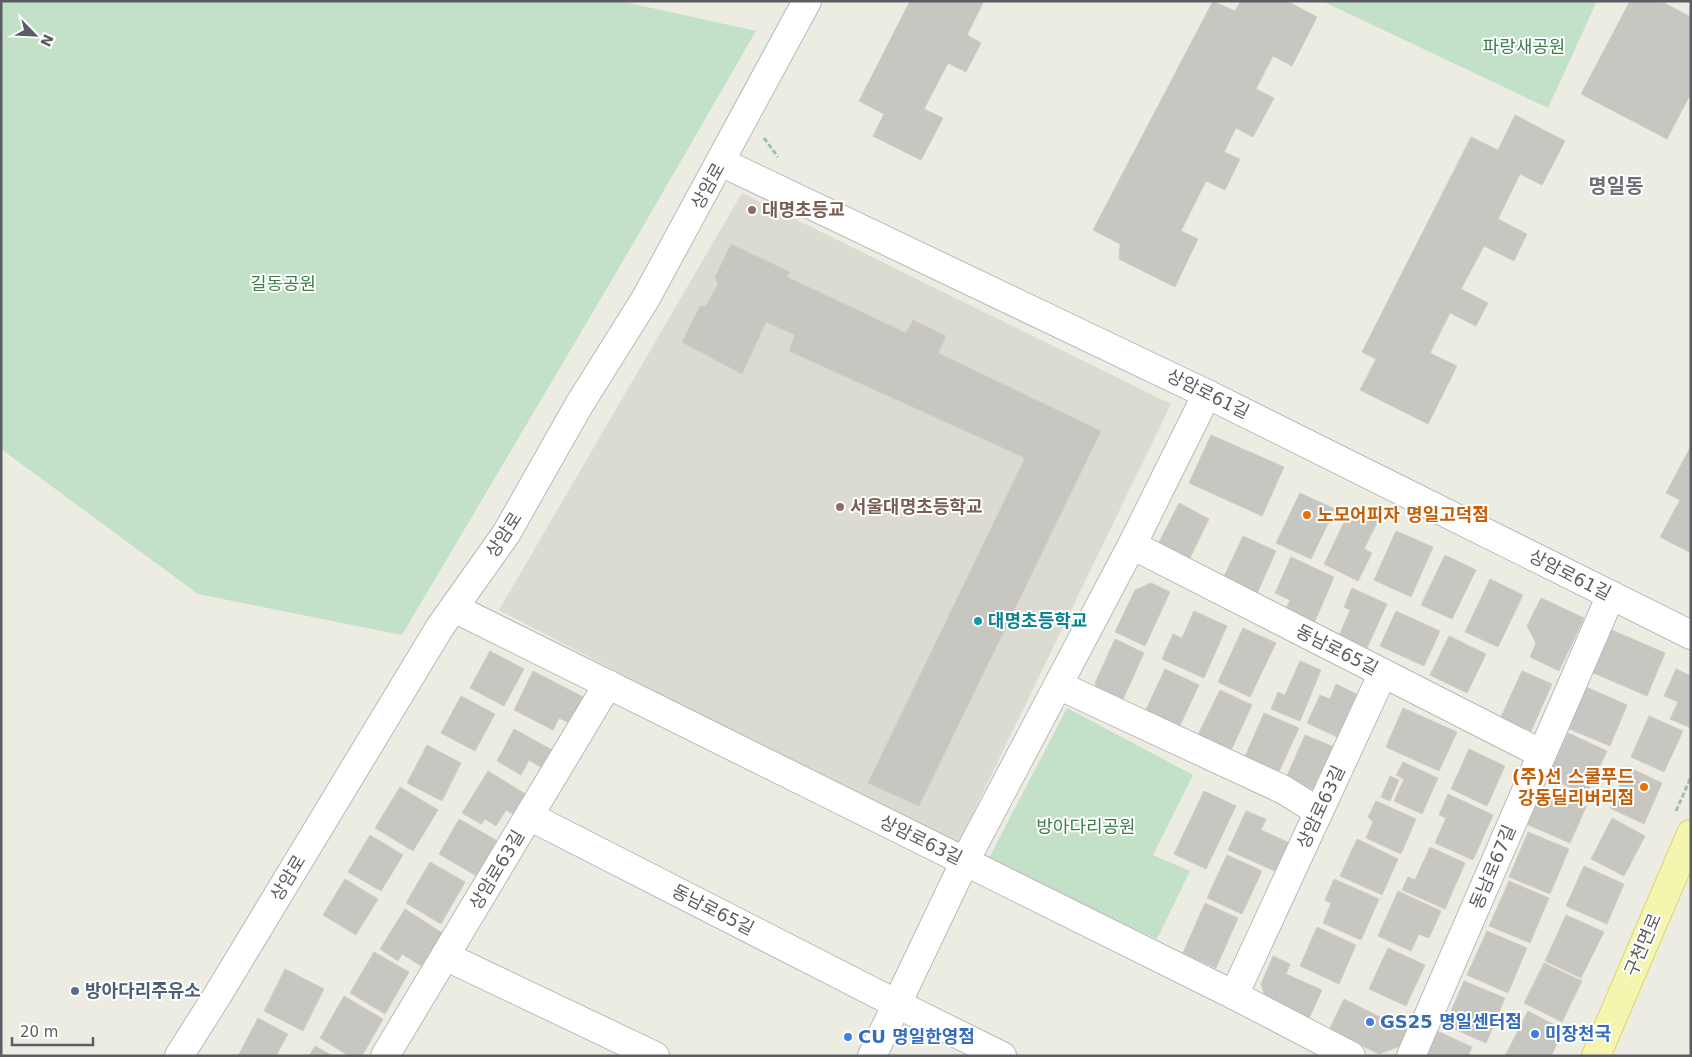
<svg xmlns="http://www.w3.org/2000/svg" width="1692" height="1057" viewBox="0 0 1692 1057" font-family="'DejaVu Sans','Noto Sans KR',sans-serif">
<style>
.education{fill:#dcdbd2}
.green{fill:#c2e1c8}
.building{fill:#c8c6c0;stroke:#d0cec2}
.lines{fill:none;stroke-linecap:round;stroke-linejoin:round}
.minor-casing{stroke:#b8b9be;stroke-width:30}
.major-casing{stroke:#e0d468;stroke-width:30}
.path{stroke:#9cc1ae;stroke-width:3;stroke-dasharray:5 2.5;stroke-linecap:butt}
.minor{stroke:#fff;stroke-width:28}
.major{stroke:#f4f5af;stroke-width:28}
.education-dot{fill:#8d6e63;stroke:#fff;stroke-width:2}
.food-dot{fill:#e8710a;stroke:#fff;stroke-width:2}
.culture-dot{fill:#0f9aa8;stroke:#fff;stroke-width:2}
.service-dot{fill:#5c6f8a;stroke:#fff;stroke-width:2}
.shop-dot{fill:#3f7fe0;stroke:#fff;stroke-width:2}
.labels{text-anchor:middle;stroke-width:4;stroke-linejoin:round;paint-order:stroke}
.park-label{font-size:18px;fill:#3e7e4d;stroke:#fff}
.street-label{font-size:18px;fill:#5b5d62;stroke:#fff}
.education-label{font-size:18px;font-weight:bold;fill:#785e54;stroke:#fff;text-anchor:start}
.food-label{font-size:18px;font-weight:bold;fill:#c56008;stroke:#fff;text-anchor:start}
.culture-label{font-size:18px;font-weight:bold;fill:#0d838f;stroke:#fff;text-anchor:start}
.service-label{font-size:18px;font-weight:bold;fill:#4e5e75;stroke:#fff;text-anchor:start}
.shop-label{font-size:18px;font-weight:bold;fill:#366cbe;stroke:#fff;text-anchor:start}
.quarter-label{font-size:20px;font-weight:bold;fill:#6c6f74;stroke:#fff}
</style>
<rect width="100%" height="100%" fill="#ecece3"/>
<path class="education" d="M742 193 1171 404 956 848 499 610Z"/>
<g class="green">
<path d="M1 1H620L756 31 626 256 402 635 198 594 1 449Z"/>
<path d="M1322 1H1597L1548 108Z"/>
<path d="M1067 708 1193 775 1153 855 1190 871 1157 939 987 862Z"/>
</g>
<g class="building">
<path d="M910 1H984L967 35 981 43 966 72 948 63 924 109 943 118 921 160 873 136 884 114 859 101Z"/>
<path d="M1213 1 1235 11 1241 1H1287L1317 17 1292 66 1273 56 1256 89 1274 98 1253 137 1236 128 1224 152 1240 159 1225 190 1206 181 1181 231 1198 239 1175 287 1119 259 1120 244 1093 230Z"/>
<path d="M1630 1H1660L1691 17V93L1667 139 1581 94Z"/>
<path d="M1515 115 1565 141 1542 185 1520 174 1498 219 1527 234 1514 261 1484 246 1461 289 1488 303 1476 326 1450 313 1430 353 1457 366 1428 424 1360 390 1376 359 1362 352 1471 137 1498 150Z"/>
<path d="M731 244 790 272 787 277 906 333 913 320 946 336 938 353 1101 431 919 806 868 783 1025 458 789 351 795 335 766 322 742 374 682 342 700 306H706L718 284 715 277Z"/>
<path d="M1211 435 1284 467 1262 516 1189 483Z"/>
<path d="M1691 446V553L1660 537 1680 500 1666 493Z"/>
<path d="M1300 493 1335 509 1311 559 1276 543Z"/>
<path d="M1179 503 1209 519 1186 566 1158 544Z"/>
<path d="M1351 508 1378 521 1364 549 1372 553 1358 581 1324 564Z"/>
<path d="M1396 531 1433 547 1411 597 1374 580Z"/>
<path d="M1243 536 1276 551 1255 598 1221 583Z"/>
<path d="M1445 555 1476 570 1452 619 1421 605Z"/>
<path d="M1291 557 1334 577 1312 628 1283 615 1290 600 1275 593Z"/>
<path d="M1490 579 1523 595 1498 647 1465 632Z"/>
<path d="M1151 583 1170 592 1145 646 1115 632 1135 590Z"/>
<path d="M1352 588 1387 604 1366 650 1338 638 1350 610 1344 607Z"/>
<path d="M1541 598 1584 618 1559 671 1530 657 1536 643 1527 626Z"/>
<path d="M1194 611 1227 626 1204 678 1162 659 1173 634 1182 638Z"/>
<path d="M1396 611 1440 631 1424 666 1380 646Z"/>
<path d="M1243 628 1276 643 1250 697 1218 682Z"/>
<path d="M1607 628 1665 653 1647 696 1589 671Z"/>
<path d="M1449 636 1486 654 1467 693 1430 675Z"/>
<path d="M1115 639 1144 653 1120 706 1101 698 1095 683Z"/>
<path d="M490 651 524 669 504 706 470 688Z"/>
<path d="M1300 661 1321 670 1300 721 1271 709 1278 692 1285 695Z"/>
<path d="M1165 669 1199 685 1177 732 1143 716Z"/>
<path d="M1676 669 1691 676V728L1670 719 1678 702 1664 696Z"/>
<path d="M533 671 587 699 573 725 559 718 553 730 514 710Z"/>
<path d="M1522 671 1552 684 1531 731 1501 717Z"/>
<path d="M1336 684 1365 698 1346 741 1307 723 1320 695 1330 699Z"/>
<path d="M1586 687 1627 705 1610 746 1567 728Z"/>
<path d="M1220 690 1252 705 1227 759 1194 743Z"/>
<path d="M461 696 495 714 475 751 441 733Z"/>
<path d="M1403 708 1457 732 1439 771 1386 747Z"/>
<path d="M1264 713 1299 728 1278 774 1244 759Z"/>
<path d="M1649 716 1683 731 1664 772 1631 757Z"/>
<path d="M514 729 554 751 544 769 529 760 521 775 497 761Z"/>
<path d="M1568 733 1607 751 1586 795 1548 777Z"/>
<path d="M1305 735 1341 750 1322 793 1286 778Z"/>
<path d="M427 745 461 763 442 801 407 783Z"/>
<path d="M1469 749 1505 766 1487 806 1451 789Z"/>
<path d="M1403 762 1438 778 1422 814 1394 801 1404 779 1396 775Z"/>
<path d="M1628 767 1662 783 1644 824 1610 808Z"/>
<path d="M488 771 532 798 519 818 506 810 496 826 485 819 481 824 462 813Z"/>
<path d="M1390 776 1399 780 1390 801 1381 797Z"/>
<path d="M1540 786 1586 807 1570 843 1524 823Z"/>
<path d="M400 787 438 810 413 851 375 828Z"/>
<path d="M1204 791 1236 806 1206 869 1174 854Z"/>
<path d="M1448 794 1493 815 1473 860 1435 843 1446 818 1439 815Z"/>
<path d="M1376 801 1416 819 1401 854 1366 838 1373 822 1368 817Z"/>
<path d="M1246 811 1266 819 1261 830 1294 845 1281 874 1228 850Z"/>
<path d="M1612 818 1645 836 1624 876 1591 859Z"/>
<path d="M459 819 501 843 480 878 439 854Z"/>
<path d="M1528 832 1569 849 1550 894 1509 877Z"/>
<path d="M370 835 403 855 381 891 348 872Z"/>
<path d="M1357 839 1398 859 1382 895 1340 876Z"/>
<path d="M1430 847 1465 863 1445 909 1402 890 1408 877 1415 880Z"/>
<path d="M1227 855 1262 871 1242 914 1207 898Z"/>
<path d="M430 862 465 882 441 924 406 903Z"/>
<path d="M1584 866 1624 884 1607 924 1566 906Z"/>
<path d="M345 879 378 899 356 935 323 915Z"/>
<path d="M1334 879 1379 899 1361 940 1323 923 1331 903 1325 900Z"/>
<path d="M1509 881 1549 898 1530 943 1489 926Z"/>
<path d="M1398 891 1441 911 1429 938 1419 934 1411 951 1378 936Z"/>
<path d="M1205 903 1238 918 1216 968 1183 953Z"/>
<path d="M405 909 447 936 426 969 402 954 398 961 380 949Z"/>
<path d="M1566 915 1604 932 1581 978 1545 961Z"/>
<path d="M1317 927 1356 945 1339 984 1300 966Z"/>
<path d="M1487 931 1527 948 1508 993 1467 975Z"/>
<path d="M1388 948 1425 965 1406 1006 1369 989Z"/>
<path d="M374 952 409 972 385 1014 350 993Z"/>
<path d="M1273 956 1290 964 1286 974 1322 990 1308 1021 1267 1003 1261 984Z"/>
<path d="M1544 963 1582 981 1562 1022 1524 1003Z"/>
<path d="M285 969 324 989 303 1031 264 1011Z"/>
<path d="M1464 981 1505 998 1486 1043 1445 1025Z"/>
<path d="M344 996 383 1019 362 1056H349L320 1038Z"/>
<path d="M1344 999 1380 1017 1385 1013 1410 1024 1400 1046 1379 1054 1329 1030Z"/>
<path d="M1528 1011 1564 1030 1551 1056H1505Z"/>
<path d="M258 1018 288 1034 276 1056H238Z"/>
<path d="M1435 1030 1472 1047 1468 1056H1424Z"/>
<path d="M315 1046 333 1056H309Z"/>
</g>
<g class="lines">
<g class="minor-casing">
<g id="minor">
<path d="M721 162 1207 394 1691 635"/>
<path d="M1132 545 1542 754"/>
<path d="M454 608 1234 995 1351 1056"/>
<path d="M1058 685 1284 790 1319 812"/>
<path d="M529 816 897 1004 1002 1056"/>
<path d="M445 956 655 1056"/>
<path d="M1234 995 1383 673"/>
<path d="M179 1056 217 996 440 627 506 534 579 405 646 298 807 1"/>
<path d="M385 1056 608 684"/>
<path d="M872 1056 965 861 1132 545 1207 394"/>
<path d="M1411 1056 1611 595"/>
</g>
</g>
<g class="major-casing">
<path id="major" d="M1596 1056 1691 834"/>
</g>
<g class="path">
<path d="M764 138 778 157"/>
<path d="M1676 811 1691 777"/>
</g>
<use href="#minor" class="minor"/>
<use href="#major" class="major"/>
</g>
<g class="education-dot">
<circle cx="752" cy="210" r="5"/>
<circle cx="840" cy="507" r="5"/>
</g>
<g class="food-dot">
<circle cx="1307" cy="515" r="5"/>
<circle cx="1644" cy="787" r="5"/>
</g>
<circle class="culture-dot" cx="978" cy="621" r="5"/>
<circle class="service-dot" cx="75" cy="991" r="5"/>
<g class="shop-dot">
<circle cx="1370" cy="1022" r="5"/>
<circle cx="1535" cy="1034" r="5"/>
<circle cx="848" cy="1037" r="5"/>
</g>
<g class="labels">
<g class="park-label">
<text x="1524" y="53">파랑새공원</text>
<text x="283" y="290">길동공원</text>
<text x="1086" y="833">방아다리공원</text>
</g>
<g class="street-label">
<text transform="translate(708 186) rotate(-61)" y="6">상암로</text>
<text transform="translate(1208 394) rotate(26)" y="6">상암로61길</text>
<text transform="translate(504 535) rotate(-57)" y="6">상암로</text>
<text transform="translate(1570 575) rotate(27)" y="6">상암로61길</text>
<text transform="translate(1337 650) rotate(27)" y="6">동남로65길</text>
<text transform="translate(1321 807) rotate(-65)" y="6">상암로63길</text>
<text transform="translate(921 840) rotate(26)" y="6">상암로63길</text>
<text transform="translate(1493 867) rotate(-67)" y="6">동남로67길</text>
<text transform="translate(497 870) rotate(-59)" y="6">상암로63길</text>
<text transform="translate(288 878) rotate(-59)" y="6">상암로</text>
<text transform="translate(713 910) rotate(27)" y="6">동남로65길</text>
<text transform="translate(1643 945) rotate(-67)" y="6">구천면로</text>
</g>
<g class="education-label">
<text x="762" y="216">대명초등교</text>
<text x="850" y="513">서울대명초등학교</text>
</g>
<g class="food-label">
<text x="1317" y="521">노모어피자 명일고덕점</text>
<text x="1634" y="783" text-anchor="end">(주)선 스쿨푸드<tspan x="1634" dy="21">강동딜리버리점</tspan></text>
</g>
<g class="culture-label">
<text x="988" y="627">대명초등학교</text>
</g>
<g class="service-label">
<text x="85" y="997">방아다리주유소</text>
</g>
<g class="shop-label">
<text x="1380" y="1028">GS25 명일센터점</text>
<text x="1545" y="1040">미장천국</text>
<text x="858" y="1043">CU 명일한영점</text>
</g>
<g class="quarter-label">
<text x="1616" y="193">명일동</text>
</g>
</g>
<rect width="1692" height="1057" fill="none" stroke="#5b5d62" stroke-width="5"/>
<g transform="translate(35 35) rotate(114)" stroke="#ffffff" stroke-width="4" paint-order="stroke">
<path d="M0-4L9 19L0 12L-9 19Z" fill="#5b5d62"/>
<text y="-8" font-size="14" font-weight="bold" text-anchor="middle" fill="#5b5d62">N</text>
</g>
<path d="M12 1037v8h81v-8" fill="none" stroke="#5b5d62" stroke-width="2.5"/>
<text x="20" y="1037" font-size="15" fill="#5b5d62" stroke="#ffffff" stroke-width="4" paint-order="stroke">20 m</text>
</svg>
